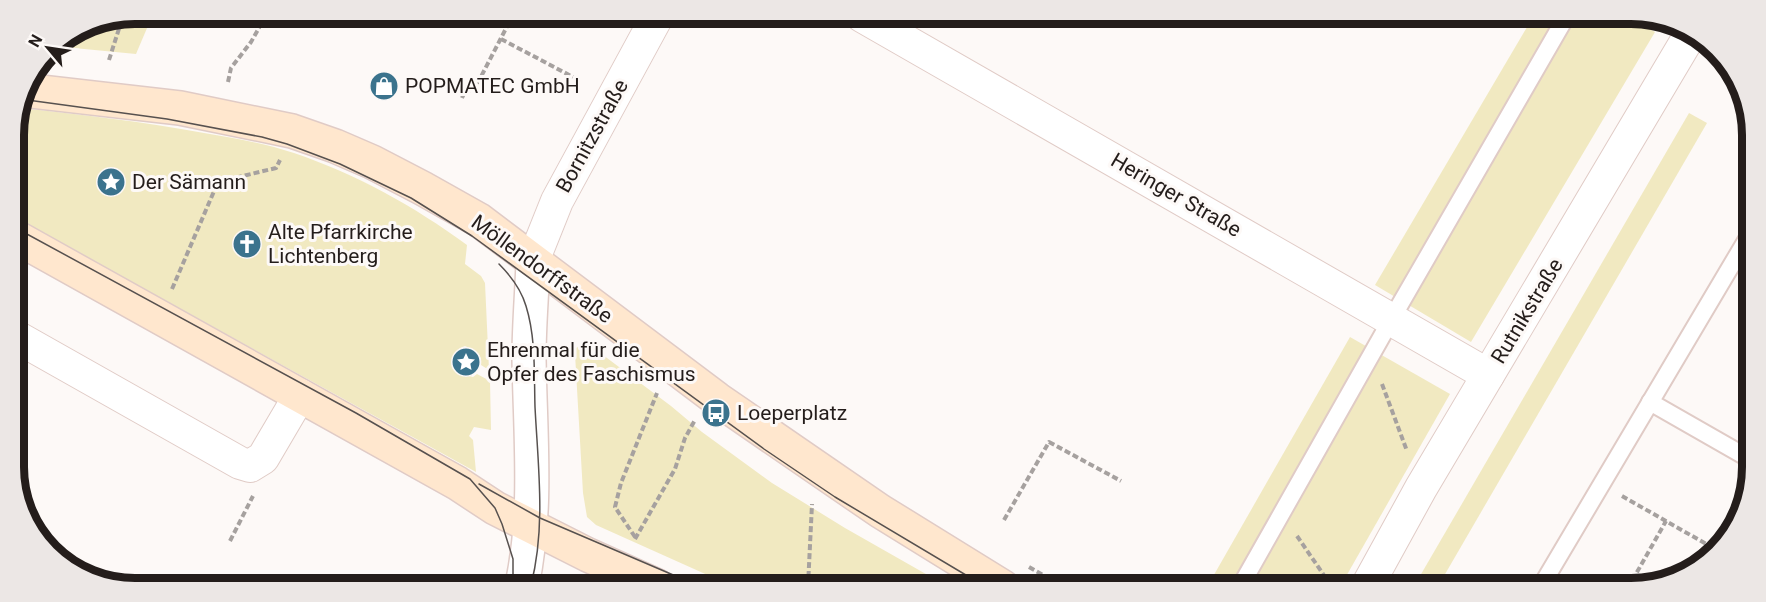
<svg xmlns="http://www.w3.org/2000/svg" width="1766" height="602" viewBox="0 0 1766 602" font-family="Roboto,sans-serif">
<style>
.green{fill:#f1e9c1}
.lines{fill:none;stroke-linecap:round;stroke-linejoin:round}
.service-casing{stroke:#e0cbc6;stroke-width:20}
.minor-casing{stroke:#e0cbc6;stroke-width:34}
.tertiary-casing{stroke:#e0cbc6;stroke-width:36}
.secondary-casing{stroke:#e0cbc6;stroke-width:36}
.path{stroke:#a6a19f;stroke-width:4;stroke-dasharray:6 3;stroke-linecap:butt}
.service{stroke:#fff;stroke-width:16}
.minor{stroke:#fff;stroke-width:32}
.tertiary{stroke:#fff;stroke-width:33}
.secondary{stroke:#ffe7ce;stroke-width:33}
.tram{stroke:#57514f;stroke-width:1.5}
.labels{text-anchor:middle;stroke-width:6;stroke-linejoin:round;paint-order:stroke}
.poi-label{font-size:21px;fill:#241d1b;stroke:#fdf9f7;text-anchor:start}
.street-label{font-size:21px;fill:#241d1b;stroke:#fdf9f7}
.rim{fill:none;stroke:#241d1b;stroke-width:8}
</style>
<rect width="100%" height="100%" fill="#fdf9f7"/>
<g class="green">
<path d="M135 14H153L136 54 53 46 89 23Z"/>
<path d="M1533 17 1631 18 1655 32 1471 342 1375 285Z"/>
<path d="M18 108C81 114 143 122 204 133 234 138 264 143 294 153 356 174 414 206 467 245L465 264 481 276 485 283 489 370 481 365C483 353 475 351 465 346 455 349 451 357 452 368L465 375 473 377 477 374 490 381 491 430 474 427 469 436 473 440 476 472 14 217V127Z"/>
<path d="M1689 113 1707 123 1437 588H1413Z"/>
<path d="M1350 337 1450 394 1340 587H1207Z"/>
<path d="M582 344H586L599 352 671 406 702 432 772 483 845 528 947 586H732L596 525 587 517 583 493 575 354 576 348Z"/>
</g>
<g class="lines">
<g class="service-casing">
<g id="service">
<path d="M1650 402 1748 458"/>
<path d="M1240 587 1391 320 1566 17"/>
<path d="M1540 588 1750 234"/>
</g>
</g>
<g class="minor-casing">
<g id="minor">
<path d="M862 16 1488 375"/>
<path d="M533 261 557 201 658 15"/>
<path d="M15 336 240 463 250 466 263 458 300 395"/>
<path d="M1366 588 1421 488 1690 35"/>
</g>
</g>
<g class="tertiary-casing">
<path id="tertiary" d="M522 585C538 510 530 433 529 357 529 325 532 293 533 261"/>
</g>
<g class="secondary-casing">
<g id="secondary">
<path d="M23 90 180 108 292 131 335 146 372 162 422 188 479 220 717 399 880 511 1003 587"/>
<path d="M14 236 457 483 495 508 588 555 657 586"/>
</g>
</g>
<g class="path">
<path d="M501 39 573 77"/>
<path d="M109 60 123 16"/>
<path d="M228 82 231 68 251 42 259 28 260 14"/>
<path d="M462 98 466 89 473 92 513 15"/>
<path d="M172 289 218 182 276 168 280 160"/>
<path d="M1382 384 1407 451"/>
<path d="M1622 496 1715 549"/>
<path d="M1004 520 1049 442 1121 481"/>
<path d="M1297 536 1332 587"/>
<path d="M635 537 615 507 621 483 657 393"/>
<path d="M635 539 675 469 685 438 695 420"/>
<path d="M230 541 253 496"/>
<path d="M1029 567 1064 587"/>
<path d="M808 586 812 504"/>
<path d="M1628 588 1666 521"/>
</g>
<use href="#service" class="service"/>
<use href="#minor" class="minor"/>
<use href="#tertiary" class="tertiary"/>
<use href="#secondary" class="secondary"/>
<g class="tram">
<path d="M20 99 167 119 262 137 287 144 340 164 411 198 472 236 764 449 835 497 986 587"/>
<path d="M14 227 356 413 470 479 495 508 502 524 513 559V585"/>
<path d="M499 264C511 276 521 289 526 306 536 338 534 374 535 407 538 466 546 527 531 585"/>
<path d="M479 484 540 518 699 586"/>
</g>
</g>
<defs>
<g id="shop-disc" transform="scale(1.5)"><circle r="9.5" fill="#3b738d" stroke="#fdf9f7"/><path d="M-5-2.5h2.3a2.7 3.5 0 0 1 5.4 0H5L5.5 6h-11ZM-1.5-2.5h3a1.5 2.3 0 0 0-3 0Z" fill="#fff"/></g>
<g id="sight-disc" transform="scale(1.5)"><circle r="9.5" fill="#3b738d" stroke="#fdf9f7"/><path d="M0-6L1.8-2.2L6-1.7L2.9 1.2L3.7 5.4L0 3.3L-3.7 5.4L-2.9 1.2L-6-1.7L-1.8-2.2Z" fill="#fff"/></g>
<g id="church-disc" transform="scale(1.5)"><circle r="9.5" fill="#3b738d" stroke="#fdf9f7"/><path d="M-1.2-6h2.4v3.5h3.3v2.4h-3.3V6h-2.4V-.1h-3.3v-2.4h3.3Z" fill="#fff"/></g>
<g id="bus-disc" transform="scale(1.5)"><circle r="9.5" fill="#3b738d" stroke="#fdf9f7"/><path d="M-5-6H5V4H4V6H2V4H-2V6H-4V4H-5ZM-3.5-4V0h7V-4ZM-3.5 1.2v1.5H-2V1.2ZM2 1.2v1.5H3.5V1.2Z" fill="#fff"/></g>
</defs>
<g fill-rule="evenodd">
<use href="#shop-disc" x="384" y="86"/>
<use href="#sight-disc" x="111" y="182"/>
<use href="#church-disc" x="247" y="244"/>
<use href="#sight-disc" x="466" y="362"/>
<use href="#bus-disc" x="716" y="413"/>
</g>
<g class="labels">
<g class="poi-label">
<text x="405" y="93">POPMATEC GmbH</text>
<text x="132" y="189">Der Sämann</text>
<text x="268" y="239">Alte Pfarrkirche<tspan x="268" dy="24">Lichtenberg</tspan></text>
<text x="487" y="357">Ehrenmal für die<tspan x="487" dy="24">Opfer des Faschismus</tspan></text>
<text x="737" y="420">Loeperplatz</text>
</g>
<g class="street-label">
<text transform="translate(592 136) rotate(-61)" y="7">Bornitzstraße</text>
<text transform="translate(1176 195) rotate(30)" y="7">Heringer Straße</text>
<text transform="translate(542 269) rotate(36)" y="7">Möllendorffstraße</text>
<text transform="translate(1527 311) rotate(-59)" y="7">Rutnikstraße</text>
</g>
</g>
<path d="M0 0H1766V602H0ZM135 24H1631A111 111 0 0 1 1742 135V467A111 111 0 0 1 1631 578H135A111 111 0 0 1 24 467V135A111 111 0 0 1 135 24Z" fill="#ece7e5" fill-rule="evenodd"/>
<path class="rim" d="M135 24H1631A111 111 0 0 1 1742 135V467A111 111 0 0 1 1631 578H135A111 111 0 0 1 24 467V135A111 111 0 0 1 135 24Z"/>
<g transform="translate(48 48) rotate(299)" stroke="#fdf9f7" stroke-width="4.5" paint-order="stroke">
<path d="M0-4.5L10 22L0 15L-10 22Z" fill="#241d1b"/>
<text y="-9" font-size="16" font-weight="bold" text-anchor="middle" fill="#241d1b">N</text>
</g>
</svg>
